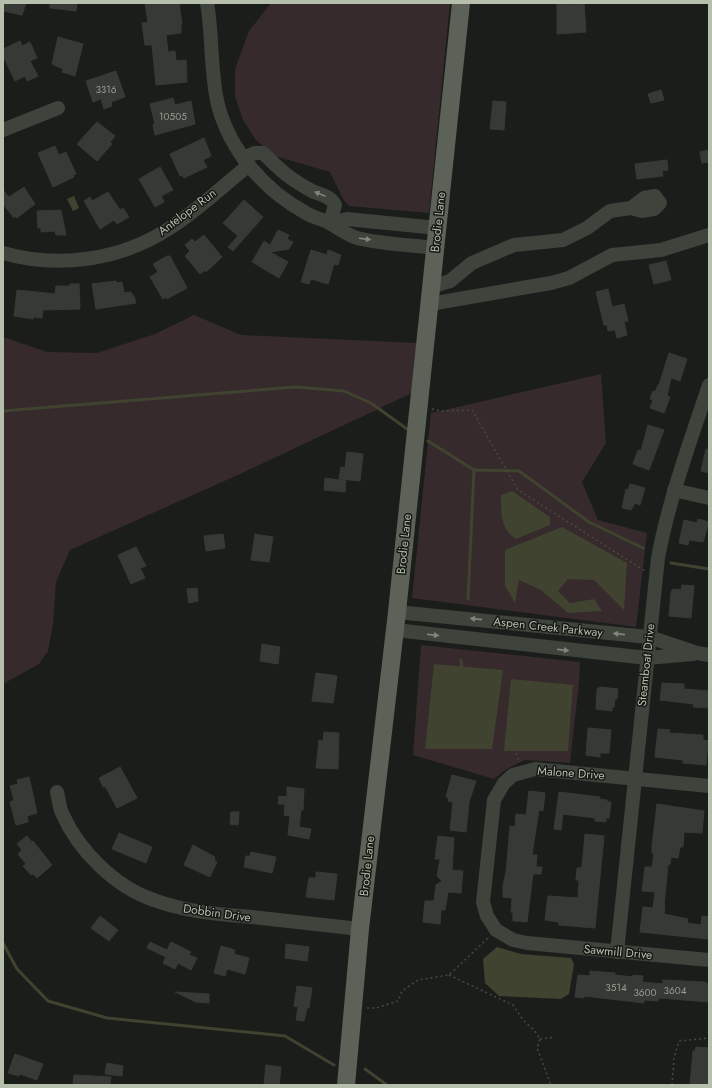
<svg xmlns="http://www.w3.org/2000/svg" width="712" height="1088" viewBox="0 0 712 1088" font-family="Jost,sans-serif">
<style>
.green{fill:#362a2c}
.water{fill:#3f432f}
.lines{fill:none;stroke-linecap:round;stroke-linejoin:round}
.stream{stroke:#3f432f;stroke-width:3}
.building{fill:#363936;stroke:#363a34}
.path{stroke:#464a41;stroke-width:1.5;stroke-dasharray:2 3;stroke-linecap:butt}
.minor{stroke:#3e433b;stroke-width:14}
.major{stroke:#5c6257;stroke-width:18}
.oneway{fill:#808779}
.labels{text-anchor:middle;stroke-width:3;stroke-linejoin:round;paint-order:stroke}
.number-label{font-size:10px;fill:#969d8e}
.street-label{font-size:12px;fill:#b6beac;stroke:#161815}
</style>
<rect width="100%" height="100%" fill="#1b1d1b"/>
<g class="green">
<path d="M271 3H450L429 213 349 206 343 199 330 172 275 156 256 140 243 120 235 96V69L249 31Z"/>
<path d="M194 315 241 335 417 343 412 393 240 474 70 550 56 582 53 624 48 651 39 664 3 684V337L47 352 97 353 155 334Z"/>
<path d="M601 374 606 443 582 482 598 520 647 533 636 627 412 598 431 413Z"/>
<path d="M421 645 580 662 579 683 570 763 525 760 505 770 494 779 413 755Z"/>
</g>
<g class="water">
<path d="M74 196 79 208 73 211 67 199Z"/>
<path d="M512 491 550 517V525L516 539C500 529 501 512 501 495Z"/>
<path d="M562 527 627 563 624 610 594 580 568 579 558 591 570 603 594 599 602 611 568 613 541 590 519 580 515 603 505 586V550Z"/>
<path d="M434 664 503 670 492 749H425Z"/>
<path d="M511 679 573 685 568 751H504Z"/>
<path d="M497 947 521 954 571 958 574 964 569 994 561 999 499 996 485 983 483 959Z"/>
</g>
<g class="lines">
<g class="stream">
<path d="M3 411 295 387 344 391 371 403 407 429"/>
<path d="M428 441 474 470 468 599"/>
<path d="M474 470 519 471 589 522 643 548"/>
<path d="M671 563 709 569"/>
<path d="M461 660 462 668"/>
<path d="M3 943 17 969 48 1001 107 1018 285 1036 334 1065"/>
<path d="M365 1069 387 1085"/>
</g>
</g>
<g class="building">
<path d="M3 3H26L22 15 3 11Z"/>
<path d="M50 3H77L76 11 50 8Z"/>
<path d="M145 3H179L182 24H181V33L166 35 168 52 175 51 176 61 186 60 187 82 156 85 152 45H145L142 23 148 22Z"/>
<path d="M557 3H571V5L584 4 586 32 557 34Z"/>
<path d="M58 37 83 44 75 76 62 72 63 69 52 64Z"/>
<path d="M20 41 22 46 30 42 37 58 30 61 38 76 27 81 25 76 15 81 3 56V49Z"/>
<path d="M116 71 125 97 111 102 112 106 104 109 101 99 93 102 86 81Z"/>
<path d="M661 90 664 100 651 103 648 94Z"/>
<path d="M173 98 175 105 191 101 195 124 155 135 153 124H155L150 104Z"/>
<path d="M493 101 506 102 504 130 490 129Z"/>
<path d="M97 122 115 136 110 142 112 144 97 161 77 144Z"/>
<path d="M204 138 211 156 203 160 207 167 184 178 182 175 180 176 170 154Z"/>
<path d="M55 146 59 155 66 152 76 174 73 175 74 177 53 187 38 153Z"/>
<path d="M709 150V162L702 163 700 152Z"/>
<path d="M667 160 668 170 662 171 663 176 637 179 635 164Z"/>
<path d="M160 167 173 190 161 196 164 202 155 207 139 179Z"/>
<path d="M24 187 35 204 17 218 15 216 14 218 3 204V190L9 197Z"/>
<path d="M108 192 120 210 123 208 129 217 117 224 114 220 100 229 84 201 90 197 92 201Z"/>
<path d="M244 200 263 217 233 251 228 247 238 236 223 223Z"/>
<path d="M61 210 66 235H56L55 231 41 232V228H38L37 211Z"/>
<path d="M278 230 289 235 287 239 293 242 289 249 270 252 288 262 279 278 252 262 264 241 270 245Z"/>
<path d="M204 235 222 257 206 272 205 270 200 274 185 256 190 251 185 245 192 239 195 242Z"/>
<path d="M311 250 327 255 328 250 341 255 338 265 334 264 328 284 311 279 309 284 301 282Z"/>
<path d="M167 256H170L187 288 167 299 166 297 163 299 150 277 158 272 153 264Z"/>
<path d="M666 261 671 280 654 284 649 265Z"/>
<path d="M116 281 117 283 122 282 124 293 131 292 133 296H134L136 303 96 309 92 284Z"/>
<path d="M70 284H79L80 309 43 310 42 318 34 317 33 319 14 316 17 290 55 294 56 286H70Z"/>
<path d="M608 289 612 307 624 304 628 321 624 322 627 335 617 338 615 330 608 331 607 325H604L596 292Z"/>
<path d="M669 353 687 359 680 381 671 378 667 396 670 397 664 413 650 408 653 400 650 399 653 391 655 392 658 385H659Z"/>
<path d="M648 425 664 430 649 470 633 464 638 450 641 451Z"/>
<path d="M706 449H709V473L701 471Z"/>
<path d="M347 452 363 454 360 481 339 479 341 467 345 468Z"/>
<path d="M325 478 346 481 345 492 324 490Z"/>
<path d="M630 484 645 488 640 505 635 503 631 510 622 508 626 489 628 490Z"/>
<path d="M698 519 709 522 703 542 689 540 688 545 679 543 684 520 697 523Z"/>
<path d="M223 534 225 548 206 551 204 536Z"/>
<path d="M255 534 273 537 269 562 251 560Z"/>
<path d="M136 547 146 566 140 568 145 578 131 584 118 555Z"/>
<path d="M682 585 694 586 691 618 669 616 671 592 673 589 681 590Z"/>
<path d="M197 588 198 601 189 603 187 589Z"/>
<path d="M262 644 280 647 278 664 260 661Z"/>
<path d="M316 673 337 676 333 703 312 701Z"/>
<path d="M662 683 684 684V689L709 691V708L693 707 694 704 660 700Z"/>
<path d="M600 687 618 689 617 699H615L614 707H612V711L596 709 597 689Z"/>
<path d="M588 728 611 730 609 753H600V757L586 755Z"/>
<path d="M658 729 670 730 669 733 703 735V740L708 741 706 765 683 763V760L655 757Z"/>
<path d="M324 732 339 733 338 769 316 768 319 740 323 741Z"/>
<path d="M120 767 137 798 117 808 105 786 103 787 99 778Z"/>
<path d="M452 775 476 781 469 802 466 832 450 830 453 802 448 801 449 798 446 797Z"/>
<path d="M29 777 37 813 27 816 28 822 16 825 10 802 14 800 10 786 18 784 17 780Z"/>
<path d="M287 787 304 789 303 810H301L299 827 311 829 309 839 288 835 290 816 284 815 285 804H278L279 796 287 797Z"/>
<path d="M529 791 545 793 543 811 539 810 532 855H537L536 867H542L541 874H533L527 922 513 921V913L511 912 512 898 503 897V886L506 872 510 826 515 827 516 814 526 815Z"/>
<path d="M559 792 600 797 599 799 607 800V802H611L609 818H606V822L595 821V818L563 814 561 830 554 829Z"/>
<path d="M657 804 704 811 702 833 684 832 683 847H680L678 858 671 857 670 864 668 865 664 905H665L664 914 688 919 687 923 701 925 702 916 709 917 708 939 640 932 643 907 653 908 655 892 642 891 645 867H652L654 853H652V846Z"/>
<path d="M231 812H239L238 825 230 824Z"/>
<path d="M119 833 152 847 146 863 112 849Z"/>
<path d="M585 834 604 836 595 928 559 925V922L545 920 548 896 578 898 579 880H576L577 868H581L582 866Z"/>
<path d="M27 836 32 842 33 841 52 865 37 878 33 874 31 875 23 866 26 864 18 854 22 850 17 844Z"/>
<path d="M438 836 454 838 452 870 463 871 461 893 448 892 445 910H441L440 924 423 922 425 901H434L436 885 442 881 437 876 440 859H435Z"/>
<path d="M193 845 215 857 214 860 217 862 210 877 184 865Z"/>
<path d="M251 852 276 857 272 873 244 867 246 856H250Z"/>
<path d="M316 872 337 874 334 900 306 897 309 878H316Z"/>
<path d="M100 916 118 930 109 941 91 928Z"/>
<path d="M150 942 167 950 171 942 191 952 189 955 197 958 191 970 178 963 175 969 163 963 166 957 147 948Z"/>
<path d="M286 944 309 947 307 961 285 958Z"/>
<path d="M221 946 235 950 234 954 249 958 245 974 227 969 225 976 214 973Z"/>
<path d="M590 971 615 973V975L633 977V975L643 976 642 982 663 984V980L704 982 709 984V1002L659 998 658 1001 644 1000V1003L584 996V998L575 997 578 975 590 976Z"/>
<path d="M297 986 312 988 309 1008H307L304 1021 296 1020 298 1007 294 1006Z"/>
<path d="M175 992 209 994V1003L196 1002Z"/>
<path d="M696 1047 709 1048V1085H690L693 1051H695Z"/>
<path d="M15 1054 43 1064 37 1080 20 1074 19 1076 8 1073Z"/>
<path d="M107 1063 123 1066 122 1076 105 1074Z"/>
<path d="M266 1065 281 1067 279 1085H264Z"/>
<path d="M74 1075 111 1077 110 1085H73Z"/>
</g>
<g class="lines">
<g class="path">
<path d="M432 409 442 411 472 410 518 490 645 571"/>
<path d="M516 753 519 761"/>
<path d="M449 975 513 1005 523 1020 534 1030 540 1039 537 1048 551 1085"/>
<path d="M367 1008H376L398 1001 402 991 418 980 449 975 488 938"/>
<path d="M540 1039 555 1037"/>
<path d="M672 1085 674 1058 679 1041 709 1038"/>
</g>
<g class="minor">
<path d="M207 3C213 37 210 72 218 105 230 151 265 191 306 213 314 218 323 219 331 224 340 229 347 235 357 238 380 244 411 245 435 248"/>
<path d="M3 130 58 108"/>
<path d="M243 158 255 153H263C281 171 290 179 312 191 321 195 331 196 335 205L330 223"/>
<path d="M330 223 347 219 437 228"/>
<path d="M3 253C59 269 121 260 170 228 198 210 223 186 249 165"/>
<path d="M431 287 450 281 472 263 514 245 563 240 587 228 610 211 631 208 642 211 654 209 660 203 655 196 644 198 631 208"/>
<path d="M430 304 551 283 569 278 612 255 661 250 709 235"/>
<path d="M674 490 709 498"/>
<path d="M397 612 649 637 697 653 709 655"/>
<path d="M395 630 647 658 693 654"/>
<path d="M709 786 535 769 513 775 504 783 494 800 483 902 487 916 496 930 513 940 527 943 709 960"/>
<path d="M57 792C59 799 59 806 62 813 78 850 115 887 154 900 186 912 218 914 252 917 288 921 324 925 360 929"/>
<path d="M617 952 658 558C669 499 690 442 709 385"/>
</g>
<path class="major" d="M346 1085 360 929 397 612 461 3"/>
</g>
<defs><path id="oneway-solid" d="M-6-.8H1V-3.2L6.5 0L1 3.2V.8H-6Z"/></defs>
<g class="oneway">
<use href="#oneway-solid" transform="translate(320 194) rotate(-158)"/>
<use href="#oneway-solid" transform="translate(365 239) rotate(7)"/>
<use href="#oneway-solid" transform="translate(476 619) rotate(-174)"/>
<use href="#oneway-solid" transform="translate(619 634) rotate(-174)"/>
<use href="#oneway-solid" transform="translate(433 635) rotate(7)"/>
<use href="#oneway-solid" transform="translate(563 650) rotate(6)"/>
</g>
<g class="labels">
<g class="number-label">
<text x="106" y="93">3316</text>
<text x="173" y="120">10505</text>
<text x="616" y="991">3514</text>
<text x="675" y="994">3604</text>
<text x="645" y="996">3600</text>
</g>
<g class="street-label">
<text transform="translate(187 212) rotate(-37)" y="4">Antelope Run</text>
<text transform="translate(438 222) rotate(-84)" y="4">Brodie Lane</text>
<text transform="translate(404 544) rotate(-84)" y="4">Brodie Lane</text>
<text transform="translate(548 627) rotate(6)" y="4">Aspen Creek Parkway</text>
<text transform="translate(646 665) rotate(-84)" y="4">Steamboat Drive</text>
<text transform="translate(571 773) rotate(4)" y="4">Malone Drive</text>
<text transform="translate(367 866) rotate(-84)" y="4">Brodie Lane</text>
<text transform="translate(217 913) rotate(8)" y="4">Dobbin Drive</text>
<text transform="translate(618 952) rotate(5)" y="4">Sawmill Drive</text>
</g>
</g>
<rect width="712" height="1088" fill="none" stroke="#b6beac" stroke-width="8"/>
</svg>
